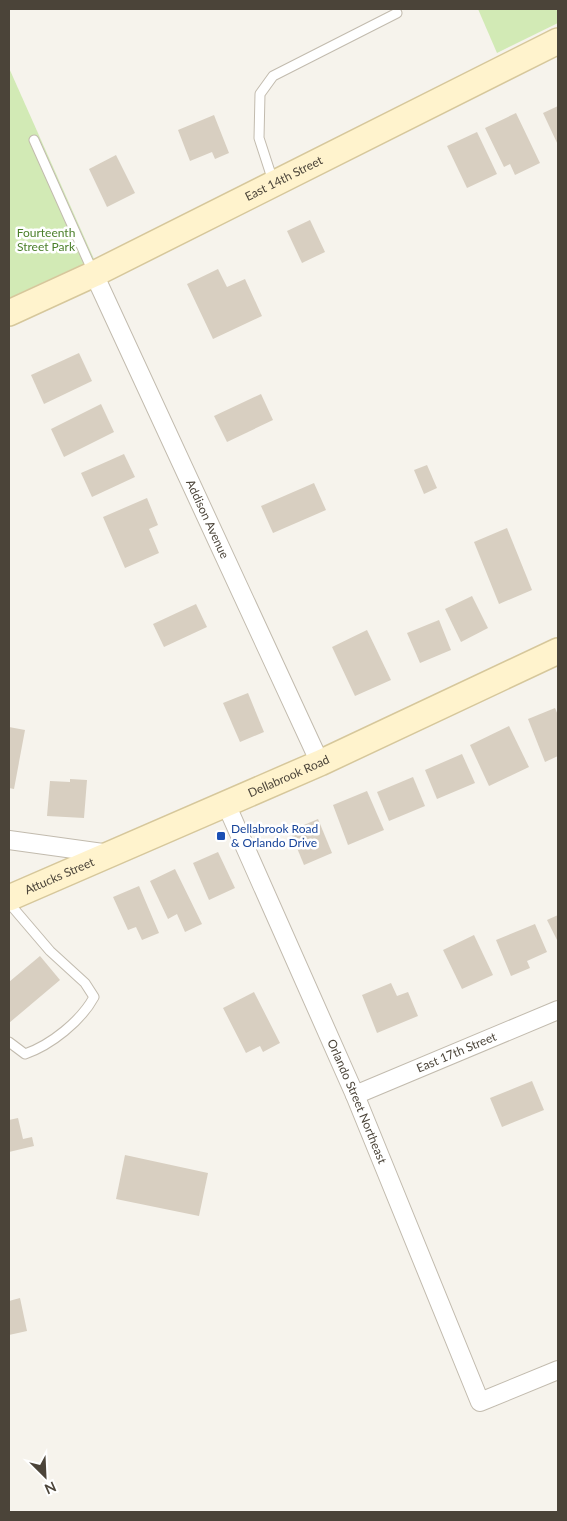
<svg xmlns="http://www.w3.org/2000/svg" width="567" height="1521" viewBox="0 0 567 1521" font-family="Lato,sans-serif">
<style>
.green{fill:#d2eab5}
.building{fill:#d8cfc1}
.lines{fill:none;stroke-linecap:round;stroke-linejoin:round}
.lane-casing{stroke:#c2bbae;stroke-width:11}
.street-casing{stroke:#c2bbae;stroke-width:20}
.secondary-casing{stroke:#d6c79b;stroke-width:28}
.lane{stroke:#fff;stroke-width:9}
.street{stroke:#fff;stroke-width:18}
.secondary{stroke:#fff3cd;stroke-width:25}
.transit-dot{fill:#1a4fb4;stroke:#fff;stroke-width:2}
.labels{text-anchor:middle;stroke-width:5;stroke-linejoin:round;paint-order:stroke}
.street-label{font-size:12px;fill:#4b4439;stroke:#fff}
.park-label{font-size:12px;fill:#4a7f2a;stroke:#fff}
.transit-label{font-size:12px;fill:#164399;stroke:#fff;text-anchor:start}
</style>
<rect width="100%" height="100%" fill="#f6f3ec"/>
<g class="green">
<path d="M478 9H558V23L497 53Z"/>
<path d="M9 68 94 259 9 298Z"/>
</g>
<g class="building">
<path d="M558 106V145L543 113Z"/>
<path d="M516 113 540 163 515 175 510 164 504 167 485 128Z"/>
<path d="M214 115 229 153 215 159 212 152 190 161 178 130Z"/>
<path d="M477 132 497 174 467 188 447 146Z"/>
<path d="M116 155 135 193 107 207 89 169Z"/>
<path d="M310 220 325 252 302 263 287 231Z"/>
<path d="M218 269 227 287 245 279 262 316 213 339 187 284Z"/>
<path d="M79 353 92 381 44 404 31 375Z"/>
<path d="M261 394 273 420 227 442 214 416Z"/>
<path d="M101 404 114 432 64 457 51 429Z"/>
<path d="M124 454 135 477 92 497 81 473Z"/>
<path d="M427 465 437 488 424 494 414 470Z"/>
<path d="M314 483 326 510 273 533 261 506Z"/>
<path d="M147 498 158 525 149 529 159 553 125 568 103 517Z"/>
<path d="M507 528 532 590 499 604 474 542Z"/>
<path d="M472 596 488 628 461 642 445 609Z"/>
<path d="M196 604 207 627 164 647 153 624Z"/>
<path d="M439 620 451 650 420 663 407 633Z"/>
<path d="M367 630 391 680 355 696 332 647Z"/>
<path d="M248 693 264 732 240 742 223 703Z"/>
<path d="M555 708 558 715V756L545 762 528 719Z"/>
<path d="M509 726 529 767 489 786 470 745Z"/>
<path d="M9 727 25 730 14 789 9 788Z"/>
<path d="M462 754 475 783 437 799 425 770Z"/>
<path d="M413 777 425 806 389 821 377 792Z"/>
<path d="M70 779 87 780 84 818 47 816 50 781 70 782Z"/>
<path d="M367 791 384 830 348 845 333 805Z"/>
<path d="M318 819 332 853 304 865 290 831Z"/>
<path d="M218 852 235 888 209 900 193 863Z"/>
<path d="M175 869 202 924 185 932 177 914 168 919 150 881Z"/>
<path d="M139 886 159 933 142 940 136 927 128 930 113 897Z"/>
<path d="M558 915V942L547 920Z"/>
<path d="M535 924 547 952 527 961 530 968 511 976 496 940Z"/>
<path d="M474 935 493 975 462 989 443 950Z"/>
<path d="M40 956 60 980 9 1023V982Z"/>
<path d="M391 983 397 996 408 992 418 1016 377 1033 362 995Z"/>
<path d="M254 992 280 1043 263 1052 260 1046 246 1053 223 1008Z"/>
<path d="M532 1081 544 1110 502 1127 490 1098Z"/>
<path d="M18 1118 23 1139 32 1137 34 1146 9 1152V1120Z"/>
<path d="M125 1155 208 1173 199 1216 116 1199Z"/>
<path d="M20 1298 27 1331 9 1335V1301Z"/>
</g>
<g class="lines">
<g class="lane-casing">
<g id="lane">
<path d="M34 140 93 272"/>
<path d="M273 181 259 138 260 94 273 76 397 13"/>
<path d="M9 903 50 951 85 983 94 997C81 1021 51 1045 25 1054L9 1042"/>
</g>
</g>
<g class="street-casing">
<g id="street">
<path id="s1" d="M94 274 320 763"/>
<path id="s2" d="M226 804 355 1095 480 1402 558 1370"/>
<path d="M9 840 110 854"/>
<path id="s3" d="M355 1095 558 1010"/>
</g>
</g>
<g class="secondary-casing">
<g id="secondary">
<path id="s4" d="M9 313 94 274 558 41"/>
<path id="s5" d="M9 898 320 763 558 651"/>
</g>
</g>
<use href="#lane" class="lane"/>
<use href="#street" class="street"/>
<use href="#secondary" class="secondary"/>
</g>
<rect class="transit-dot" x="216" y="831" width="10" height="10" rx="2.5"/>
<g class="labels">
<g class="street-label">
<text dy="4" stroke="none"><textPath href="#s4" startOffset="306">East 14th Street</textPath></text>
<text dy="4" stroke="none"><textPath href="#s1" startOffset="270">Addison Avenue</textPath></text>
<text dy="4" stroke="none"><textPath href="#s5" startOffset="305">Dellabrook Road</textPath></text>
<text dy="4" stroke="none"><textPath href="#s5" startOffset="55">Attucks Street</textPath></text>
<text dy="4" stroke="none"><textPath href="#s3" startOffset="110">East 17th Street</textPath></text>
<text dy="4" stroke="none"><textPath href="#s2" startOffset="325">Orlando Street Northeast</textPath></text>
</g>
<g class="park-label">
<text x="46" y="237">Fourteenth<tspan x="46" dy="14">Street Park</tspan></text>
</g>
<g class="transit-label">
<text x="231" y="833">Dellabrook Road<tspan x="231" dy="14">&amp; Orlando Drive</tspan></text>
</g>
</g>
<rect width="567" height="1521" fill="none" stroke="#4b4439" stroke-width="20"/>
<g transform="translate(45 1476) rotate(156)" stroke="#ffffff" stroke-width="4" paint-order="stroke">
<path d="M0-4L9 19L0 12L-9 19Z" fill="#4b4439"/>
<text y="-8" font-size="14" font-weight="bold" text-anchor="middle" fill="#4b4439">N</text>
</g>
</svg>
